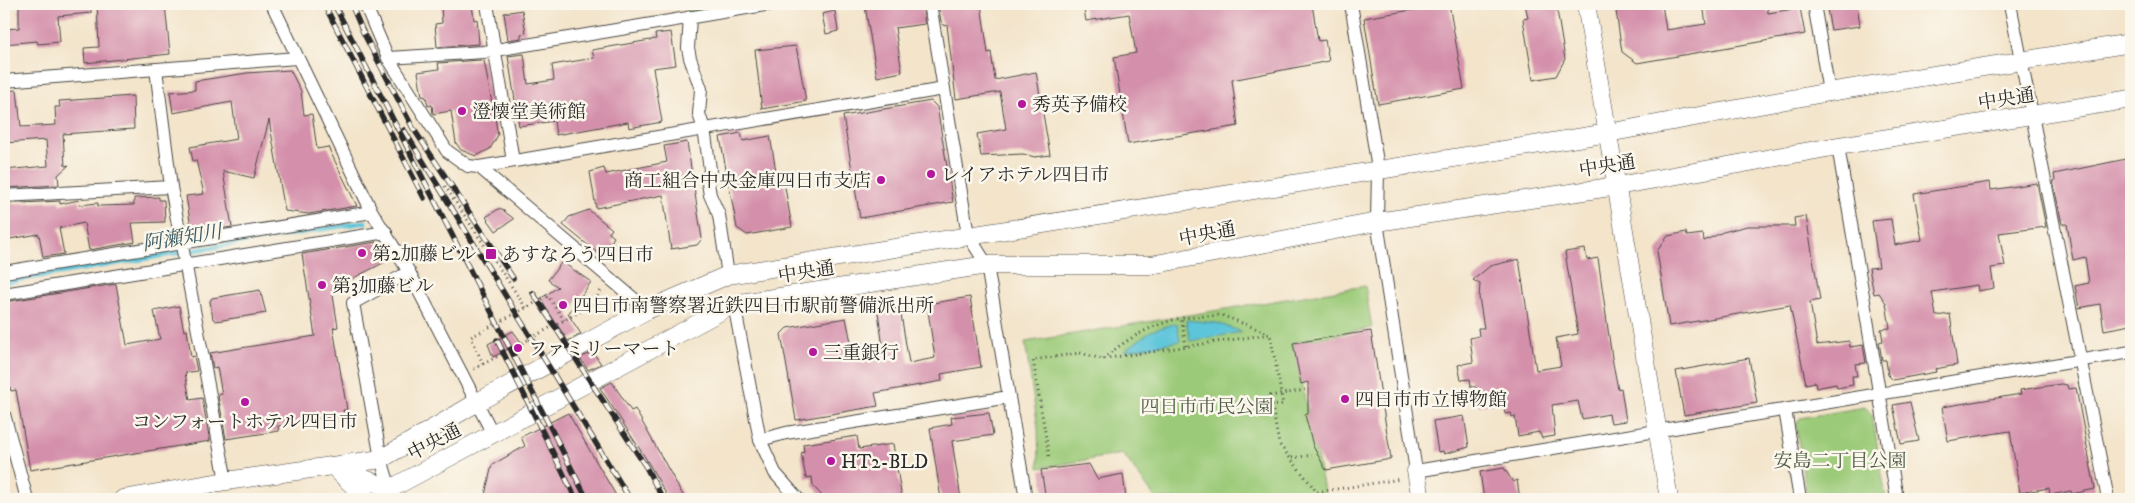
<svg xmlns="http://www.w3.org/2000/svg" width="2135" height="503" viewBox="0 0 2135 503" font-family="'IM FELL DW Pica','Noto Serif JP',serif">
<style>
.green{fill:#9bca78;stroke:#637a52}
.water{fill:#5dc5da;stroke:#447882}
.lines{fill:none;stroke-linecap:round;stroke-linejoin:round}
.stream{stroke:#5dc5da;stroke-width:5}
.building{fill:#d48faa}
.street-casing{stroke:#494743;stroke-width:14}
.secondary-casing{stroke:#494743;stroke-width:19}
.path{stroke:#494743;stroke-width:3;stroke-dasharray:1 4;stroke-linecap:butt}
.street{stroke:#fff;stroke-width:12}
.secondary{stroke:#fff;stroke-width:18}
.rail-casing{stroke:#2b2b2b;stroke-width:5.5}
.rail{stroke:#fbf7ec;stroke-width:4;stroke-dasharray:11;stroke-linecap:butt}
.poi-dot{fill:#b5179e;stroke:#fbf7ec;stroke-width:2}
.labels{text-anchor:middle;stroke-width:5;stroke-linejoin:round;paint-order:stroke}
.street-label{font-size:19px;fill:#2b2b2b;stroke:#fbf7ec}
.poi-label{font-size:19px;fill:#2b2b2b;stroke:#fbf7ec;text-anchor:start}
.park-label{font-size:19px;fill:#4d5b42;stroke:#fbf7ec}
.water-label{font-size:20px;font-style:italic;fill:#3a5960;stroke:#fbf7ec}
</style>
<rect width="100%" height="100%" fill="#fbf7ec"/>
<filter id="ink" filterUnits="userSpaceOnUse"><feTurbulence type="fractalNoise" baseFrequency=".02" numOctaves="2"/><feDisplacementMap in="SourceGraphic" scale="10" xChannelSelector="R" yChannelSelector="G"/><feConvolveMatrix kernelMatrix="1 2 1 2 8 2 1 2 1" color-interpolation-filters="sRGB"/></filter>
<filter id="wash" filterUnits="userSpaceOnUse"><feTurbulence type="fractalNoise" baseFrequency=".0096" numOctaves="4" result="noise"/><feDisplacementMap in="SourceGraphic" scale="20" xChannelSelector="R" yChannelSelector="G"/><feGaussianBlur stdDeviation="1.12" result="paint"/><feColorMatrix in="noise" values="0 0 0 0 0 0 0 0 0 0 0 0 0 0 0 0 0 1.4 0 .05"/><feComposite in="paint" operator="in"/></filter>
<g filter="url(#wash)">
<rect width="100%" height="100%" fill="#f3e4ca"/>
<g class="green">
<path d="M687 4H743L688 13Z"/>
<path d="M1365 286 1372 328 1293 343 1326 499H1156L1123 454 1039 468 1038 428 1025 342Z"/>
<path d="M1865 407 1872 414 1886 499H1807L1796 425 1800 418Z"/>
</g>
<g class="water">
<path d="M1186 320 1217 323 1242 332 1190 341Z"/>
<path d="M1177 323 1180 341 1124 351 1151 331Z"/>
</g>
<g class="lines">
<path class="stream" d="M4 282 365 222"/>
</g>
<g id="blocks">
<g class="building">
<path d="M19 4H91V13L58 16 60 42 38 44 37 41 4 44V29L19 28Z"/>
<path d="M97 4H165L170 54 85 63 84 48 99 47Z"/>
<path d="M441 4H472L474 20 477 19 479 44 437 47 435 24 442 23Z"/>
<path d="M880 4H922L925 24 895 28 902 72 877 77 865 6Z"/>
<path d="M938 4H981L988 53 991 52 995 80 1036 72 1050 155 1035 157 1023 154 981 156 977 134 1006 129 1000 92 956 99 947 25 944 26 941 21Z"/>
<path d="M1083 4H1312L1318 41 1325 40 1329 61 1232 80 1238 126 1128 144 1114 57 1136 53 1129 14 1086 21Z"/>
<path d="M1429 4H1449L1464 89 1378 104 1364 18 1430 7Z"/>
<path d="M1525 4H1556L1565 59 1556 76 1533 80 1523 19 1528 18Z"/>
<path d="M1615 4H1662L1666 30 1706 24 1703 4H1767L1768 13 1800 8 1805 34 1637 63 1622 52Z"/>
<path d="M1826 4H1857L1860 26 1831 30Z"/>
<path d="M522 10 526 33 521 34V38L508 40 504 13Z"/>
<path d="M835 11 838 31 826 34 822 14Z"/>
<path d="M671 32 676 65 653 68 662 122 629 128 628 122 556 135 554 121 519 126 508 56 524 54 528 84 554 80 552 65 594 58 592 50 656 39 655 34Z"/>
<path d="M796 46 806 101 762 109 755 50Z"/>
<path d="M480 60 484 61 498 135 490 149 476 156 461 150 456 143 451 111 433 114 432 105 428 106 426 97 422 96 418 72 439 69 438 63Z"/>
<path d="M290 70 301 91 304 115 312 114 317 149 328 147 357 206 309 214 285 211 269 120 254 178 223 171 232 227 192 233 186 196 204 194 196 160 193 161 190 147 237 139 232 102 173 113 170 92 195 90V81L247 73Z"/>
<path d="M17 90 21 127 56 125 55 107H60L59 101 133 96 134 129 63 134 65 166 69 165 58 175 59 185 4 188V170L48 166 46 140 4 143V91Z"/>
<path d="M931 101 937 107 953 202 860 218 843 116Z"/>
<path d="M741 133 743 141 770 136 777 177 783 176 792 227 747 235 737 228 720 137Z"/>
<path d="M687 142 702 239 697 245 671 249 663 195 596 208 590 172 604 168 606 174 667 162 664 146Z"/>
<path d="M2126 159 2131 190V325L2104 330 2100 304 2079 308 2075 286 2089 283 2085 257 2073 260 2067 224H2062L2053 181H2055L2054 174Z"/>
<path d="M1990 182 1991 190 2037 183 2046 227 1999 233 2005 266 1991 268 1994 288 1978 291 1977 285 1932 292 1936 316 1950 314 1957 365 1935 369 1936 372 1893 380 1888 375 1886 360H1882L1879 342 1883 341 1881 329 1890 328 1886 303 1879 293 1874 294 1869 268 1879 267 1872 221 1891 219 1895 245 1922 240 1914 194Z"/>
<path d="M159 197V200H164L165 222 132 223 135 242 89 250 84 223 59 228 64 254 43 257 39 234 4 240V204L60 201V204L79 200 80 205 98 203V206L134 205V198Z"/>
<path d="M500 208 514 219 496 231 486 217Z"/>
<path d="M589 210 612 229 609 233 614 237 611 242 616 246 605 259 563 225 569 217Z"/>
<path d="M1806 216 1820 300 1810 302 1817 345 1849 341 1850 347 1863 345 1866 363 1855 364 1857 376H1852L1853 385 1837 388 1836 384 1816 388 1815 382 1806 384 1790 305 1669 326 1657 251 1668 236 1686 232 1687 236 1703 234 1704 241 1723 232 1747 226H1795L1794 218Z"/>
<path d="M376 242 387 261 332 289 338 327 333 328 347 410H343L344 414 278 426 279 431 226 439 218 395 222 394 217 367 213 368 210 353 315 336 302 254Z"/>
<path d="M1585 249 1587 260 1598 258 1612 358 1618 389 1621 388 1626 421 1611 423 1609 414 1582 419 1578 401 1552 405 1555 436 1542 438 1539 432 1518 436 1515 416 1512 417 1511 413 1505 414 1503 402 1479 406 1475 387H1471L1470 379 1461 380 1458 365 1473 362 1470 338 1479 336 1478 328H1484L1479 297 1480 284 1473 280 1490 266 1519 259 1536 370 1561 366 1556 338 1578 334 1565 252Z"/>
<path d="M562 262 591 282 568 314 581 334 568 341 540 299 558 287 548 280Z"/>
<path d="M116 284 127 345 160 339 154 311 179 306 184 331 187 330 191 357 194 356 197 371 185 373 190 400 202 398 210 441 30 470 16 390 11 391 4 367V302Z"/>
<path d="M260 290 266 313 216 321 213 319 210 301 212 298Z"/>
<path d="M970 297 981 367 941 374 942 381 875 393 878 406 796 420 781 334 787 328 846 318 853 352 883 347 878 312 900 308 909 363 935 358 927 304Z"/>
<path d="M513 331 521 342 493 357 488 344Z"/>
<path d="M1371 331 1391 459 1326 470 1313 446 1308 426 1305 415 1308 414V382L1301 384 1293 343Z"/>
<path d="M593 352 601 364 588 370 580 358Z"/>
<path d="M1749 358 1757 403 1684 415 1676 371Z"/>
<path d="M612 382 631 411 635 409 685 499H669L645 457 600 388Z"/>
<path d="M2061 384 2067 385 2068 389 2076 388 2095 489 2072 494 2071 491 2050 495 2049 488 2020 493 2010 431 1948 441 1942 407 2021 394 2020 390Z"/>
<path d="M1910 402 1919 441 1901 444 1893 405Z"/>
<path d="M568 413 618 499H484L492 465 525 446 521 437Z"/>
<path d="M989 413 993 435 952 441 961 499H941L930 428 952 424 951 417Z"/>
<path d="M1464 416 1469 447 1444 454 1443 451 1438 452 1433 421Z"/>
<path d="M857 436 859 449 893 444 902 499H825L813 486 812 477 806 478 801 453 804 452 803 444Z"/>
<path d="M1089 464 1097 479 1123 474 1126 499H1046L1041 470Z"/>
<path d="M1504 468 1513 482 1517 480 1520 499H1484L1480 472Z"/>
</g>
</g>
</g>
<g filter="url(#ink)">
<use href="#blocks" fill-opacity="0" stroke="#494743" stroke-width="1"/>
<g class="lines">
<g class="street-casing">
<g id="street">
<path d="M272 4 372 212 409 272 493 434"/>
<path d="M365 4 388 58 447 151 468 166 479 167 944 89"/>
<path d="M487 4 513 161"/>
<path d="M930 4 968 235 987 265 1026 499"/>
<path d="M1351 4 1378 168 1377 222 1416 471 2131 352"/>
<path d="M1814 4 1829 92"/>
<path d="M2010 4 2108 499"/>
<path d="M690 17 688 48 690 58 701 89 699 114 704 129 710 169 708 183 710 195 719 215 728 275"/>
<path d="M388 58 484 52 771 4"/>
<path d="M156 69 171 187 226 481"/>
<path d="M4 81 297 58"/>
<path d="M1838 146 1897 499"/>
<path d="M479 167 647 310"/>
<path d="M4 196 171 187"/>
<path d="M4 272 372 212"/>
<path d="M4 294 386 232"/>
<path d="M734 304 760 440 775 473 798 499"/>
<path d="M1785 410 1800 499"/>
<path d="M4 414 27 499"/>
<path d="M760 440 786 433 1009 397"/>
<path d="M390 489 381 459 353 303 409 272"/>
</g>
</g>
<g class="secondary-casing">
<g id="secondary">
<path d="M1586 4 1669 499"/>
<path d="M333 466 390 489 734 304 987 265H1151L1377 222 1617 186 1838 146 2131 99"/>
<path d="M338 471 367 499"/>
<path d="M1416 471 1421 499"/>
<path d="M123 499 226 481 381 459 476 403 647 310 728 275 1608 133 1829 92 2131 43"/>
</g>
</g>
<g class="path">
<path d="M445 186 526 308"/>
<path d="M1186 346 1181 318 1221 315 1268 333"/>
<path d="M1103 359C1126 339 1151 325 1181 318"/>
<path d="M483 364 471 337 548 296 564 320"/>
<path d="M474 369 594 304 602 288"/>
<path d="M1272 406 1270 396 1305 390"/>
<path d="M1049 456 1033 360 1080 353 1102 359 1270 334 1283 404 1272 406 1279 444 1317 492 1401 479"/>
<path d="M1292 458 1312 455"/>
</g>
<use href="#street" class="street"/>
<use href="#secondary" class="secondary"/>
<g class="rail-casing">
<g id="rail">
<path d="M324 4 424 198"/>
<path d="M334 4 587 499"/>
<path d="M351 4 363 32 413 128 513 278"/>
<path d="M404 130 630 499"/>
<path d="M533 293 646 467 663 499"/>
<path d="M497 340 576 499"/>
</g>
</g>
<use href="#rail" class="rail"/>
</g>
</g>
<g class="poi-dot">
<circle cx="1022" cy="104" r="5"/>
<circle cx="462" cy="111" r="5"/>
<circle cx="931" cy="174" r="5"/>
<circle cx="881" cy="180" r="5"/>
<circle cx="362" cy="253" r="5"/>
<rect x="485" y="248" width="12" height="12" rx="2.5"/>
<circle cx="322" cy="285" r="5"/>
<circle cx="563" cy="305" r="5"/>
<circle cx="518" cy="348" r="5"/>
<circle cx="813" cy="352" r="5"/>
<circle cx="1345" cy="399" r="5"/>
<circle cx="245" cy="402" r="5"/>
<circle cx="831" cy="461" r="5"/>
</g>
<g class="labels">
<g class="street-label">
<text transform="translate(2006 98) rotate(-9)" y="7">中央通</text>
<text transform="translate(1607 165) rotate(-9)" y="7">中央通</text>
<text transform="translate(1207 233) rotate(-11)" y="7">中央通</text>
<text transform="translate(806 271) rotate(-9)" y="7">中央通</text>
<text transform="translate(434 441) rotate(-28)" y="7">中央通</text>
</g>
<g class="poi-label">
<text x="1032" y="111">秀英予備校</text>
<text x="472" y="118">澄懐堂美術館</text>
<text x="941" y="181">レイアホテル四日市</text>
<text x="871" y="187" text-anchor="end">商工組合中央金庫四日市支店</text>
<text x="372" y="260">第2加藤ビル</text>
<text x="502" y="261">あすなろう四日市</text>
<text x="332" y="292">第3加藤ビル</text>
<text x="573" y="312">四日市南警察署近鉄四日市駅前警備派出所</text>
<text x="528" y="355">ファミリーマート</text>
<text x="823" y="359">三重銀行</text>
<text x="1355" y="406">四日市市立博物館</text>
<text x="245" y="428" text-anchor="middle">コンフォートホテル四日市</text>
<text x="841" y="468">HT2-BLD</text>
</g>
<g class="park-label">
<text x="1207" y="413">四日市市民公園</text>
<text x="1840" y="467">安島二丁目公園</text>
</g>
<g class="water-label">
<text transform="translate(182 237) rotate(-9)" y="7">阿瀬知川</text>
</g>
</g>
<rect width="2135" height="503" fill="none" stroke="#fbf7ec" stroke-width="20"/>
</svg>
